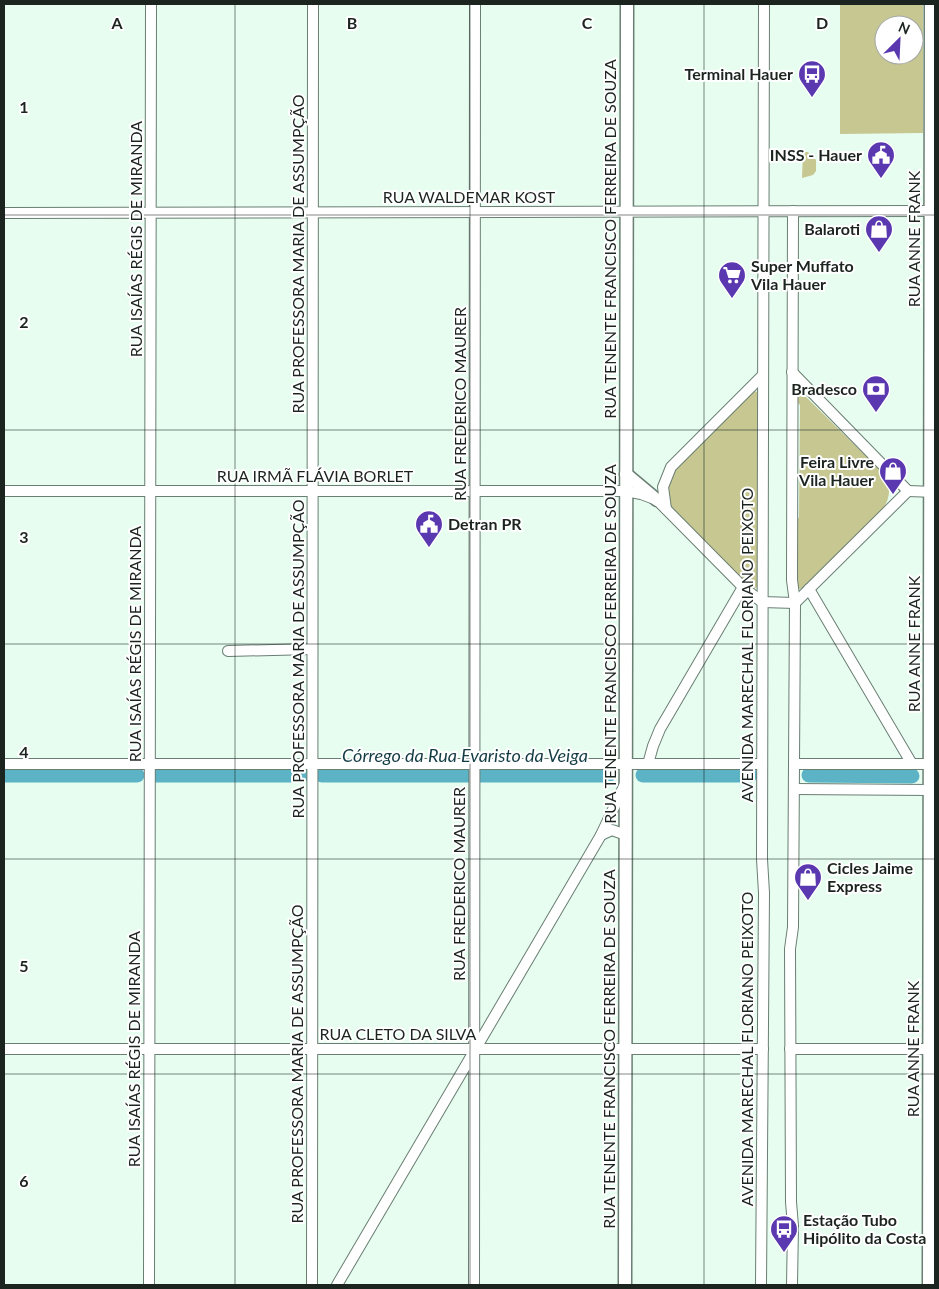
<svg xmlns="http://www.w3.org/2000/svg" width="939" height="1289" viewBox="0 0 939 1289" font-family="Lato,sans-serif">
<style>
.green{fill:#c6c791;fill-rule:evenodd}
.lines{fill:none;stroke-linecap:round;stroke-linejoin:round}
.river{stroke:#5cb3c5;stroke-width:15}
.minor-casing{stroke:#6a7e73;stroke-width:12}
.major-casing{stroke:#6a7e73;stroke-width:15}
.minor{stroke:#fff;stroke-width:10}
.major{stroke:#fff;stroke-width:12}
.grid{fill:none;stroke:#1c2420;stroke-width:1;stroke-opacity:0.55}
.labels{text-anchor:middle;stroke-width:4;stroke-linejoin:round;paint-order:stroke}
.poi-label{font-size:16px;font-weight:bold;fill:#1c2420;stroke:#fff;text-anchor:end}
.street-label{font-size:16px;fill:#1c2420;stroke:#fff}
.water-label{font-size:18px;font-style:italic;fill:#133c44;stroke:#fff}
.grid-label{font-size:16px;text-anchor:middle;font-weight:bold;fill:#1c2420;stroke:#fff;stroke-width:4;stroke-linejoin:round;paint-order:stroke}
</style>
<rect width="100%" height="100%" fill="#e6fdf0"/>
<g class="green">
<path d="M840 4H923V133L840 134ZM884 25H914V55H884Z"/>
<path d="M803 152H808L816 160V171L813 175 802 178Z"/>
<path d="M753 391 759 392 758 584V587L755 588 746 583 672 510 665 494 672 473Z"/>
<path d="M797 391H800L884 474C892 487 890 499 882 511L804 588 799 589 797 586 796 522 799 517 800 405 796 401Z"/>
</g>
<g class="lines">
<g class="river">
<path d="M4 775H137"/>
<path d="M156 775H302"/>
<path d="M322 775H608"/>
<path d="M643 775H750"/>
<path d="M809 775 912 776"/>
</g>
<g class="minor-casing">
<g id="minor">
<path d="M4 213 935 211"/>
<path d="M792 372 908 491"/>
<path d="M4 491H626L641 494 657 500 743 587 762 602 795 603 908 491"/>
<path d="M908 491 935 492"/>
<path d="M666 509 663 487 671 467 763 375"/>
<path d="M809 589 912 764"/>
<path d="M228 651 312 649"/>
<path d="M4 764H762"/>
<path d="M648 764 653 746 660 729 743 587"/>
<path d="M794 764H935"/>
<path d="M794 789 930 790 933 796"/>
<path d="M601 835 612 830 626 835"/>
<path d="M4 1049H763"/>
<path d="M790 1049H935"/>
<path d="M149 1285 151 4"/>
<path d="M312 1285 313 4"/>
<path d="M337 1285 601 835 625 784"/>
<path d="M474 1285 475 4"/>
<path d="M761 1285 764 893 762 859 764 4"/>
<path d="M792 1285 793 1226 791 1202 790 949 793 927 795 603 792 580 793 211"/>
</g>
</g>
<g class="major-casing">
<g id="major">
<path d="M626 474 657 500"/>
<path d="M625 1285 627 4"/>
<path d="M929 1285 931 4"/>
</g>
</g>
<use href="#minor" class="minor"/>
<use href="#major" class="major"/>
</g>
<path class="grid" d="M235 4V1285M470 4V1285M704 4V1285M4 215H935M4 430H935M4 644H935M4 859H935M4 1074H935"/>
<defs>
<g id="bus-pin" transform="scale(1.4375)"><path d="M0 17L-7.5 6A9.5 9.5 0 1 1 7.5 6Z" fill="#5a38b0" stroke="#fff"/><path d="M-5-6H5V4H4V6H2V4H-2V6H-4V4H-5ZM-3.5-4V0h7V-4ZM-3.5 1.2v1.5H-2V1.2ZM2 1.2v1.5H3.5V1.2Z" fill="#fff"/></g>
<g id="civic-pin" transform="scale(1.4375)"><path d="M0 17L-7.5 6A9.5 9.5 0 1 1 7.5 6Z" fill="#5a38b0" stroke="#fff"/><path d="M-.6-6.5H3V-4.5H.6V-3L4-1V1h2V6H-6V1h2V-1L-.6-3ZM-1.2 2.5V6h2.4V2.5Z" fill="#fff"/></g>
<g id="shop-pin" transform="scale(1.4375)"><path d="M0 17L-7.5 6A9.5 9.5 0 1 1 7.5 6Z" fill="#5a38b0" stroke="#fff"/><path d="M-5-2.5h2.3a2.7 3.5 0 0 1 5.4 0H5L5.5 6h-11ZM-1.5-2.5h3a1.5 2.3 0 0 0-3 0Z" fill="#fff"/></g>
<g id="supermarket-pin" transform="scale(1.4375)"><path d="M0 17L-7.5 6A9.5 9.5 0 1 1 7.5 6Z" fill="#5a38b0" stroke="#fff"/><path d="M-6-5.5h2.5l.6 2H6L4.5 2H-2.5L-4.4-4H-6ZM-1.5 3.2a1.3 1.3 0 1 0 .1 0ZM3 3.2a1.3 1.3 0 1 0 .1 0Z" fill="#fff"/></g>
<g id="bank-pin" transform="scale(1.4375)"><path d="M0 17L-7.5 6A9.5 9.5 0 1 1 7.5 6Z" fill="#5a38b0" stroke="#fff"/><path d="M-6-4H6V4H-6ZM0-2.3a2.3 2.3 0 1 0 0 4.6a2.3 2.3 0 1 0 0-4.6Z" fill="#fff"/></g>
</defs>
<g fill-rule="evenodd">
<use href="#bus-pin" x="812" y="74"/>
<use href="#civic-pin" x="881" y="155"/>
<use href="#shop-pin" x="879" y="229"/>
<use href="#supermarket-pin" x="732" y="275"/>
<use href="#bank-pin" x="876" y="389"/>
<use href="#shop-pin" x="893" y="471"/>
<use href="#civic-pin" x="429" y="524"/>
<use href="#shop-pin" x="808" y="877"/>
<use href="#bus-pin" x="784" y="1229"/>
</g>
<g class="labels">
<g class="poi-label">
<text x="793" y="80">Terminal Hauer</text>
<text x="862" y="161">INSS - Hauer</text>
<text x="860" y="235">Balaroti</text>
<text x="751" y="272" text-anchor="start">Super Muffato<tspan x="751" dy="18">Vila Hauer</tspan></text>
<text x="857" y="395">Bradesco</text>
<text x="874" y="468">Feira Livre<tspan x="874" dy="18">Vila Hauer</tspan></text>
<text x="448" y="530" text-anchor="start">Detran PR</text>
<text x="827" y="874" text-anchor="start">Cicles Jaime<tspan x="827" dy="18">Express</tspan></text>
<text x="803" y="1226" text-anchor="start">Estação Tubo<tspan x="803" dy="18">Hipólito da Costa</tspan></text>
</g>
<g class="street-label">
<text x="469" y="203">RUA WALDEMAR KOST</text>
<text transform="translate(136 239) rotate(-90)" y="6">RUA ISAÍAS RÉGIS DE MIRANDA</text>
<text transform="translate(610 239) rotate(-90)" y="6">RUA TENENTE FRANCISCO FERREIRA DE SOUZA</text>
<text transform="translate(914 239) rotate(-90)" y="6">RUA ANNE FRANK</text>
<text transform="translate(298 254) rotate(-90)" y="6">RUA PROFESSORA MARIA DE ASSUMPÇÃO</text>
<text transform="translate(460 404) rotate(-90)" y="6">RUA FREDERICO MAURER</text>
<text x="315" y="482">RUA IRMÃ FLÁVIA BORLET</text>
<text transform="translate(135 644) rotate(-90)" y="6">RUA ISAÍAS RÉGIS DE MIRANDA</text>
<text transform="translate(610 644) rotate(-90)" y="6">RUA TENENTE FRANCISCO FERREIRA DE SOUZA</text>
<text transform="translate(914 644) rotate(-90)" y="6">RUA ANNE FRANK</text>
<text transform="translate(747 645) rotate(-90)" y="6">AVENIDA MARECHAL FLORIANO PEIXOTO</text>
<text transform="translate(298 659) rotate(-90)" y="6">RUA PROFESSORA MARIA DE ASSUMPÇÃO</text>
<text transform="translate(459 884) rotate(-90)" y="6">RUA FREDERICO MAURER</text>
<text x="398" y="1040">RUA CLETO DA SILVA</text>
<text transform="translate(134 1049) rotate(-90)" y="6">RUA ISAÍAS RÉGIS DE MIRANDA</text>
<text transform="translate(609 1049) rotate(-90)" y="6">RUA TENENTE FRANCISCO FERREIRA DE SOUZA</text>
<text transform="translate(747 1049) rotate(-90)" y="6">AVENIDA MARECHAL FLORIANO PEIXOTO</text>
<text transform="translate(913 1049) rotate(-90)" y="6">RUA ANNE FRANK</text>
<text transform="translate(297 1064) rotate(-90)" y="6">RUA PROFESSORA MARIA DE ASSUMPÇÃO</text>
</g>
<g class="water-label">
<text x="465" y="762">Córrego da Rua Evaristo da Veiga</text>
</g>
</g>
<g class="grid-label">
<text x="117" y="29">A</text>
<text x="352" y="29">B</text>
<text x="587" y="29">C</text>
<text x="822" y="29">D</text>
<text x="24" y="113">1</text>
<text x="24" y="328">2</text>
<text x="24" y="543">3</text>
<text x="24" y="758">4</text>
<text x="24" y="972">5</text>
<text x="24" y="1187">6</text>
</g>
<rect width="939" height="1289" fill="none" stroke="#1c2420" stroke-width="10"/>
<g transform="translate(899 40) rotate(24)"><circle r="24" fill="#ffffff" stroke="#a4a7a6"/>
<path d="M0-4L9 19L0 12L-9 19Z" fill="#5a38b0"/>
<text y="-8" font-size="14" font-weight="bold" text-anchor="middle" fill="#1c2420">N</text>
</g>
</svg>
